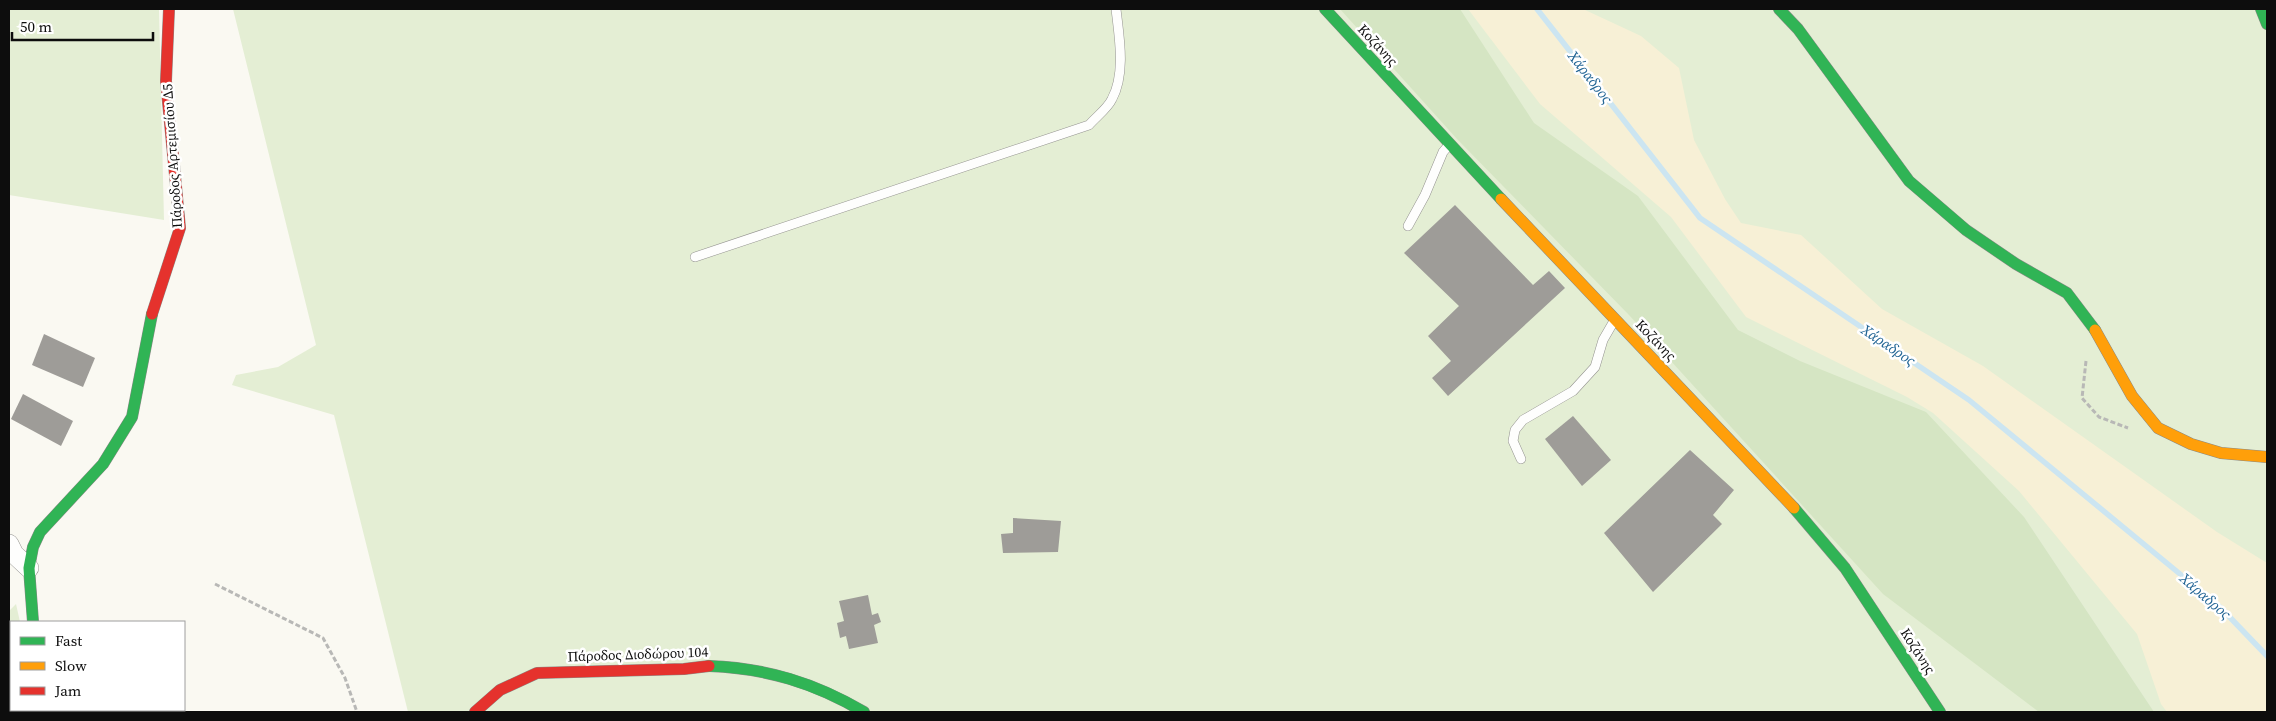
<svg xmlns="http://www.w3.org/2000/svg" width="2276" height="721" viewBox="0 0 2276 721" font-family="'Source Serif 4',serif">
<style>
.green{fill:#e4eed4}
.forest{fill:#d5e5c3}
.sand{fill:#f7f0d6}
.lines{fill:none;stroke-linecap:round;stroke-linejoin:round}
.stream{stroke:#cce5f1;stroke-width:5.5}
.building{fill:#9e9c98}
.lane-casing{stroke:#949390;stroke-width:10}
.street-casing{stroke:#949390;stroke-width:20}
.fast-casing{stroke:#8a8a87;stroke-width:12}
.slow-casing{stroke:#8a8a87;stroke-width:12}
.jam-casing{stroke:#8a8a87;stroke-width:12}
.path{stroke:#b8b8b6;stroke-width:3;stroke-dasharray:5 2.5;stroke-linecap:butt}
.lane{stroke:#fefefd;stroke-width:9}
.street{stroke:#fefefd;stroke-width:19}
.fast{stroke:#30b455;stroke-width:11}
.slow{stroke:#ff9f0a;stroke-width:11}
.jam{stroke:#e5322d;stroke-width:11}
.labels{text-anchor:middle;stroke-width:5;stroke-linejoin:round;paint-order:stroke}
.street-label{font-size:14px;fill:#0d0d0d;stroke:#fff}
.water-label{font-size:15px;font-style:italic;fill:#216494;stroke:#fff}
</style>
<rect width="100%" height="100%" fill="#faf9f2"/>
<g class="green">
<path d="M9 9H159L164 220 9 195Z"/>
<path d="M233 9H2267V712H408L334 415 232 385 236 375 278 367 316 345Z"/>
<path d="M16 604 20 622H11V710L14 712H9V611Z"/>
</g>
<path class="forest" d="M1340 9H1460L1534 123 1638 196 1738 330 1800 361 1926 412 2024 517 2154 712H2039L1883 594 1629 315 1457 139Z"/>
<path class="sand" d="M1468 9H1583L1641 36 1679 68 1694 140 1725 199 1741 223 1801 235 1882 309 1983 366 2217 532 2267 563V712H2167L2161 704 2137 634 2019 491 1933 413 1907 397 1746 317 1671 217 1540 104Z"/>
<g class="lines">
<path class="stream" d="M1537 9 1700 218 1969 400 2220 607 2267 656"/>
</g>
<g class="building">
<path d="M1455 205 1533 285 1549 271 1565 288 1448 396 1432 378 1451 361 1428 336 1459 306 1404 253Z"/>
<path d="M44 334 95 358 83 387 32 365Z"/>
<path d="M23 394 73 421 61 446 11 419Z"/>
<path d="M1573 416 1611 460 1582 486 1545 439Z"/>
<path d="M1690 450 1734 490 1713 515 1722 524 1653 592 1604 533Z"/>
<path d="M1013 518 1061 521 1058 552 1003 553 1001 534 1013 533Z"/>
<path d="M868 595 872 615 878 613 881 622 874 625 878 643 849 649 846 636 840 638 837 623 844 621 839 601Z"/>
</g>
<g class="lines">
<g class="lane-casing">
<g id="lane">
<path d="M1408 226 1425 195 1443 152 1448 146"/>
<path d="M695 257 1089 125C1096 117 1108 108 1112 99 1126 73 1119 36 1116 9"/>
<path d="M1521 459 1513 441 1515 430 1523 420 1573 391 1595 367 1603 340 1614 321"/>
</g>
</g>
<g class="street-casing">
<g id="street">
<path d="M9 544 14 554 29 568"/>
<path d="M19 712V710"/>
</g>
</g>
<g class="fast-casing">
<g id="fast">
<path d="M1325 9 1501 199"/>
<path d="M1779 9 1798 29 1909 181 1966 230 2016 264 2067 293 2095 330"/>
<path d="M2261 9 2267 24"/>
<path d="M1794 508 1845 568 1940 712"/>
<path d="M33 622 29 568 33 547 40 532 103 464 132 417 152 314"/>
<path d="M709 666C766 668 815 683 864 712"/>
</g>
</g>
<g class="slow-casing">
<g id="slow">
<path d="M1501 199 1794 508"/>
<path d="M2095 330 2132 396 2158 428 2191 444 2221 453 2267 457"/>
</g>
</g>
<g class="jam-casing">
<g id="jam">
<path d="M152 314 180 228 166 81 169 9"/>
<path d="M475 712 500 690 537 673 684 669 709 666"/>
</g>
</g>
<g class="path">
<path d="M2086 361 2082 398 2099 417 2128 428"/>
<path d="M215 584 323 638 345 678 357 712"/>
</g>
<use href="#lane" class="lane"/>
<use href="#street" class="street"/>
<use href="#fast" class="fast"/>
<use href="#slow" class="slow"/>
<use href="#jam" class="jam"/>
</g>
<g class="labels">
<g class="street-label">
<text transform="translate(1378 45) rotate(47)" y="5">Κοζάνης</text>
<text transform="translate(172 156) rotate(-94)" y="5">Πάροδος Αρτεμισίου Δ5</text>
<text transform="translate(1656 340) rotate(46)" y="5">Κοζάνης</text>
<text transform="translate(1918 651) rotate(57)" y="5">Κοζάνης</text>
<text transform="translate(638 654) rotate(-2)" y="5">Πάροδος Διοδώρου 104</text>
</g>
<g class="water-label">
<text transform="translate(1590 77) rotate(52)" y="5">Χάραδρος</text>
<text transform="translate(1888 345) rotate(34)" y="5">Χάραδρος</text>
<text transform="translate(2205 596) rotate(41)" y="5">Χάραδρος</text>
</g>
</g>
<rect width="2276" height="721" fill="none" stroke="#0d0d0d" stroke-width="20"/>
<rect x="10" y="621" width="175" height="90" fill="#ffffff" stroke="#9e9e9e"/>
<rect x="20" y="637" width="25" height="8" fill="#30b455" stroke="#9e9e9e"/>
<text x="55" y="646" font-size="15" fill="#0d0d0d">Fast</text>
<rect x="20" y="662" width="25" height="8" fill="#ff9f0a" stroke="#9e9e9e"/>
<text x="55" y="671" font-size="15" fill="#0d0d0d">Slow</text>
<rect x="20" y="687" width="25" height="8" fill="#e5322d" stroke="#9e9e9e"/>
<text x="55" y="696" font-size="15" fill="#0d0d0d">Jam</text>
<path d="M12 32v8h141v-8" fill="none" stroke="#0d0d0d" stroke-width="2.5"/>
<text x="20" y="32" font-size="15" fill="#0d0d0d" stroke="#ffffff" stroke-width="4" paint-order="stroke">50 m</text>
</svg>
